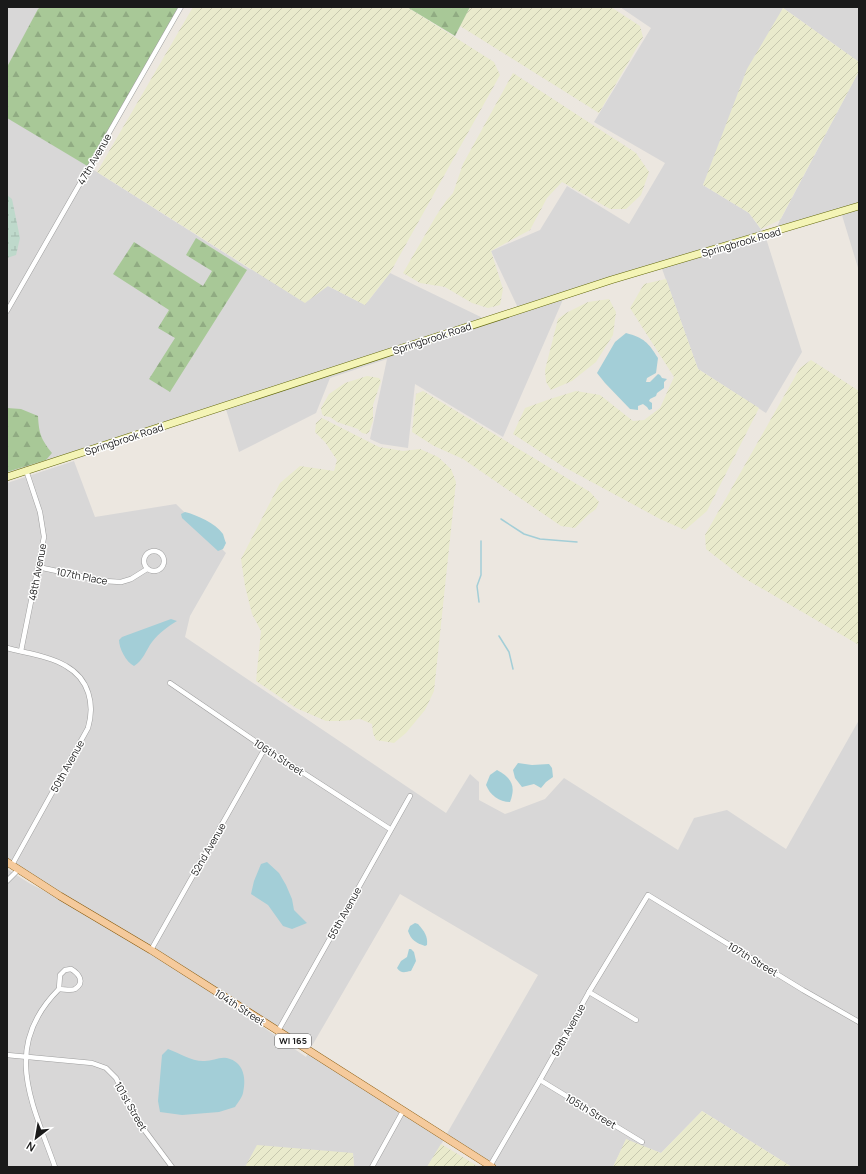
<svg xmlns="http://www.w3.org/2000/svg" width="866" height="1174" viewBox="0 0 866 1174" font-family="Manrope,sans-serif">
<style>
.residential{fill:#d8d7d7;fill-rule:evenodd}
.farmland{fill:url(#farmland-furrows)}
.forest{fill:url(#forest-firs)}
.wetland{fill:url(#wetland-marsh)}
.water{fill:#a3ced7}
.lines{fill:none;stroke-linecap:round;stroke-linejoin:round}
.stream{stroke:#a3ced7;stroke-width:1.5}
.street-casing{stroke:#9e9e9e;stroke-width:5.5}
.secondary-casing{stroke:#62670b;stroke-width:8}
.primary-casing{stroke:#875809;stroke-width:8}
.street{stroke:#fff;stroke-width:4.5}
.secondary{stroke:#f4f4b6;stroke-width:7}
.primary{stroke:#f5ca9c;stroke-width:7}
.labels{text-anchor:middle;stroke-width:3;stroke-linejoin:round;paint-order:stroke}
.shield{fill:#fff;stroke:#5f5f5f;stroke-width:1}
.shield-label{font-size:9px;font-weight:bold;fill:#1a1a1a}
.street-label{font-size:10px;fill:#1a1a1a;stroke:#fff}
</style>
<defs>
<pattern id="farmland-furrows" width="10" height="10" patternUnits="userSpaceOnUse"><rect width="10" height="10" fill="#e9eacc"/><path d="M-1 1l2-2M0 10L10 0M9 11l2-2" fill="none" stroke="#c7c8af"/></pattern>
<pattern id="forest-firs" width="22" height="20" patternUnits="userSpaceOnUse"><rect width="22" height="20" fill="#a8c897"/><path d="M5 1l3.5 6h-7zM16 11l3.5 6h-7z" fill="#90ab82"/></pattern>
<pattern id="wetland-marsh" width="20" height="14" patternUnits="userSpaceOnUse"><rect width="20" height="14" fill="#bed9cb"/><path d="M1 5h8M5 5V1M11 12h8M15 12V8" fill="none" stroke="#a3baae"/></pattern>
</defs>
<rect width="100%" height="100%" fill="#ece7e0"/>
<g class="residential">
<path d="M7 7H181L89 167 250 269 328 286 365 305 390 273 487 320 519 310 491 251 540 230 567 186 629 224 665 163 594 122 651 28 620 7H859V62L783 8 703 185 749 213 765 235 802 352 766 413 698 369 661 266 565 295 503 437 415 384 408 448 381 444 370 439 387 359 330 378 316 413 239 452 225 406 7 477Z"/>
<path d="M859 71V271L841 212 774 232Z"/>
<path d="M74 461 95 517 176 504 226 553 190 616 185 637 446 813 470 774 479 782V800L505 814 545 799 564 778 678 850 694 818 727 810 786 849 859 720V1167H792L702 1111 661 1153 626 1140 613 1167H492L445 1138 427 1167H354L353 1153 245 1167H7V869L29 883 60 899 122 936 237 1009 306 1057 309 1051 7 860V483ZM400 894 538 975 445 1137 309 1051Z"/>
</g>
<g class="farmland">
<path d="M193 7H407L494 62 500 75 390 273 365 305 328 286 305 303 97 172Z"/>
<path d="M470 7H611L640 26 643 37 599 113 460 26Z"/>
<path d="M783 8 859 62V71L780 220 761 229 749 213 703 185 747 69Z"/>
<path d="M513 73 636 153 649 172 641 195 626 209H610L562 182 547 198 530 230 491 251 503 289 500 305 488 308 472 303 445 287 420 283 403 273 436 216 446 201 453 193 463 164Z"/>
<path d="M666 279 698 369 759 408 707 511 685 530 660 519 564 467 513 434 525 408 550 399 576 391 600 395 633 421 644 420 660 408 674 377 630 308 644 284Z"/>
<path d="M609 299 616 312 613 335 596 362 572 381 551 390 546 382 545 370 558 319 566 313 588 302Z"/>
<path d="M811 360 859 391V645L742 577 706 549 705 535 800 368Z"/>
<path d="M367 376 379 378 381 381 373 405V421L369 432 366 434 362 433 358 429 337 422 330 417 324 416 322 414 321 408 329 394 345 383Z"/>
<path d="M423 391 590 492 599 502 596 509 588 515 575 528 561 526 463 459 434 446 412 432 416 394Z"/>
<path d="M322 418 379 447 403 451 420 449 438 457 451 469 456 482 434 691 425 710 406 733 394 743 376 740 373 733 372 724 360 719 341 721H326L296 708 256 681 261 631 252 614 245 586 241 559 280 483 300 466 334 471 337 460 325 442 315 432 316 423Z"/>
<path d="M702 1111 792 1167H613L626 1139 661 1153Z"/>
<path d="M441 1144 479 1167H427Z"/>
<path d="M257 1145 353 1153 354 1167H245Z"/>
</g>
<g class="forest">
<path d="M41 7H181L89 167 7 118V67L38 9Z"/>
<path d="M407 7H470L455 36Z"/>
<path d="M196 238 247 270 170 392 149 379 175 338 158 328 169 310 113 274 134 242 203 286 212 271 186 255Z"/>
<path d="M7 408 21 409 38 416C39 434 41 439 52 453L46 460 7 472Z"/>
</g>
<path class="wetland" d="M7 195 12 199 20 238 16 255 7 258Z"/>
<g class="water">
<path d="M626 333C644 338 648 342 658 358L656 373 647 378 646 382H650L658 374 660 375 662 378 667 379 664 382V388L657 393 656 396 650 399 649 401 652 403V409L649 410 647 407 643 404 638 406V410L630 409 605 383 597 373 615 342Z"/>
<path d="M185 512C197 515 215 523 223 534 224 537 225 541 226 543L223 549 218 551 182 518 181 514Z"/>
<path d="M171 619 177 621C167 627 159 633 152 642 146 650 143 661 134 666 126 662 119 648 119 640L122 637Z"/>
<path d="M518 763 532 765 549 764 552 768 553 777 546 782 541 788 534 784 522 787 515 778 513 770Z"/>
<path d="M497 770C512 778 516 786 510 802 499 802 490 795 486 785L490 775Z"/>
<path d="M267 862 279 873 286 885 292 899 294 910 307 923 292 929 283 926 268 905 251 894 254 881 261 864Z"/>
<path d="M415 923 418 924C424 931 428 936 427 945L425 946C416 943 411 940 408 931L410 926Z"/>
<path d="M409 949H411L414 952 416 961 411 971C405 972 401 974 397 968L401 961 407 957Z"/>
<path d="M168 1049C179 1053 191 1061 203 1061 212 1062 221 1055 230 1059 245 1064 246 1081 243 1093 242 1098 238 1102 235 1107L219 1112 182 1115 160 1112 158 1101 162 1055Z"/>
</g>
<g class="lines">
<g class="stream">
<path d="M501 519 524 534 540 539 577 542"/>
<path d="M479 602 477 586 481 575V541"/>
<path d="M499 636 509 652 513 669"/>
</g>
<g class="street-casing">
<g id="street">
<path d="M7 311 181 7"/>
<circle cx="154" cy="561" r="10"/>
<path d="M38 567 104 581 121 582 131 579 147 569"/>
<path d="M7 648C25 653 50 656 66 666 89 679 95 704 88 728L12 865"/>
<path d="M21 651 44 537 40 512 26 470"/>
<path d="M170 683 265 748 390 829"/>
<path d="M7 881 19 869"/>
<path d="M151 950 265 748"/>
<path d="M71 969C78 973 86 982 75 989 71 991 64 989 59 989L60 975 65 970Z"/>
<path d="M589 992 636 1020"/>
<path d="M278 1031 410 796"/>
<path d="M7 1055 92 1063 106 1068 116 1078 137 1120 172 1167"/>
<path d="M540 1080 642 1142"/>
<path d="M490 1166 540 1080 589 992 648 895 803 990 859 1022"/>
<path d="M55 1167C32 1102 1 1047 59 989"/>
<path d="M372 1167 403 1111"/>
</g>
</g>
<g class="secondary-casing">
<path id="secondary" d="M7 477 611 280 859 206"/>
</g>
<g class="primary-casing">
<path id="primary" d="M7 862 60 896 151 950 492 1167"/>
</g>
<use href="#street" class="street"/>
<use href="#secondary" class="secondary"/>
<use href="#primary" class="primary"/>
</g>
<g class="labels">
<rect class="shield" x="275" y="1034" width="36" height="14" rx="3"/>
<g class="shield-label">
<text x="293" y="1044">WI 165</text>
</g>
<g class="street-label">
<text transform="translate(94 159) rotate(-60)" y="4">47th Avenue</text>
<text transform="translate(741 242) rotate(-16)" y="4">Springbrook Road</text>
<text transform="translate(432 338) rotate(-18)" y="4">Springbrook Road</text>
<text transform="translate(124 439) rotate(-18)" y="4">Springbrook Road</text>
<text transform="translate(37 572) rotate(-79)" y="4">48th Avenue</text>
<text transform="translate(82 576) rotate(11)" y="4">107th Place</text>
<text transform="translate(279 757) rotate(33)" y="4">106th Street</text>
<text transform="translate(67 766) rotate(-61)" y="4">50th Avenue</text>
<text transform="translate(208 849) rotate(-60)" y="4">52nd Avenue</text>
<text transform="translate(344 913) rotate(-61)" y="4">55th Avenue</text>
<text transform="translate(753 959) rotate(31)" y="4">107th Street</text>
<text transform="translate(240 1007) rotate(33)" y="4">104th Street</text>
<text transform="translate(568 1030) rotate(-61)" y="4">59th Avenue</text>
<text transform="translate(131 1106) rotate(60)" y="4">101st Street</text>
<text transform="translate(591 1111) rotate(31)" y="4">105th Street</text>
</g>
</g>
<rect width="866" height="1174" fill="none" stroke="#1a1a1a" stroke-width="16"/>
<g transform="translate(36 1138) rotate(211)" stroke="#ffffff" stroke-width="3" paint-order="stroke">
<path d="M0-3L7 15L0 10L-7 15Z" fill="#1a1a1a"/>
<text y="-6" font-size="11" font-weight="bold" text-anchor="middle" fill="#1a1a1a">N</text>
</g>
</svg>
